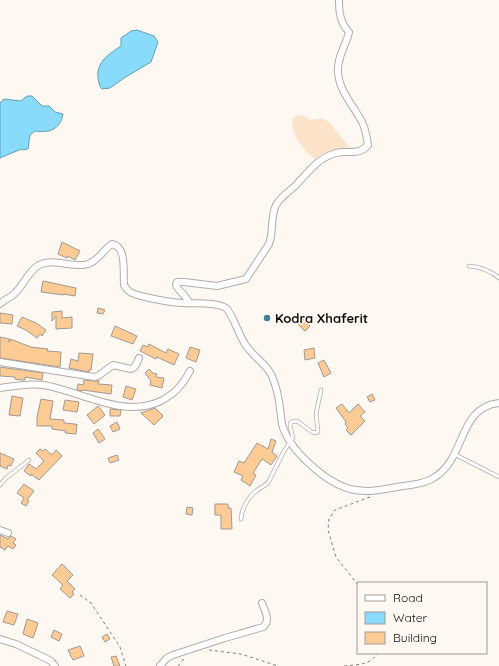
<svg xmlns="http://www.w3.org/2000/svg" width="499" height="666" viewBox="0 0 499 666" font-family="Quicksand,sans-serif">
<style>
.green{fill:#fde3c9}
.water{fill:#88dbfb;stroke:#659eb4}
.building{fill:#ffcb94;stroke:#9f9994}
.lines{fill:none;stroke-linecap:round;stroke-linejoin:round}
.lane-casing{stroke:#b2aca7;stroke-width:4.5}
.street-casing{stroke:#b2aca7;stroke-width:8}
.path{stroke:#827e7b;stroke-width:1;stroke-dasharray:3 3;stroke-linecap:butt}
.lane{stroke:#fff;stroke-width:3}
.street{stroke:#fff;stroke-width:6}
.poi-dot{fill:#438097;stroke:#fef8f2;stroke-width:1.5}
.labels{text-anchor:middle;stroke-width:3;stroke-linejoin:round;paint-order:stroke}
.poi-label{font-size:13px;font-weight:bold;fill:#12100e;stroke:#fef8f2;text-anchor:start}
</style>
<rect width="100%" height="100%" fill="#fef8f2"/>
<path class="green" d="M300 115 304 116 310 120 322 118 329 122 351 149C337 148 326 150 315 159 302 150 292 135 292 119L296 116Z"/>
<g class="water">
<path d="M137 30 154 36 158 42 151 62 124 78 110 88 102 89C99 86 99 83 98 78 96 62 109 54 121 46V38L131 31Z"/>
<path d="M27 96H32L42 106H49L55 112 63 114C60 130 49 133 35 131L30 135 28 149 19 150 0 158V103L4 99 21 101Z"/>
</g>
<g class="building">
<path d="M62 242 80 251 75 260 68 256 67 258 58 254Z"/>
<path d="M43 281 76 288 75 296 63 294V295L41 292Z"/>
<path d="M98 308 105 310 103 314 97 313Z"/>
<path d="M62 311V318L72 317V328L56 329V316L52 321V312Z"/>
<path d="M0 313 13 315 12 324 0 323Z"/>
<path d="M22 317 36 323 46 330 42 336 40 334 37 338 26 330 17 326Z"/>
<path d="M301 317 310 326 305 331 296 322Z"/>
<path d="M115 326 137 336 133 344 111 336Z"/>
<path d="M0 337 9 339V342L10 339 31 347 48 349 47 351 61 352 60 367 0 358Z"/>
<path d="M149 344 166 353 168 349 179 354 174 365 157 357 156 359 140 351 143 345 148 347Z"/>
<path d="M190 347 200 350 196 362 186 358Z"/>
<path d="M314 348 315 358 305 360 304 350Z"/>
<path d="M79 353 93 354 91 370H89V372L69 368 71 359 78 361Z"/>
<path d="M324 360 331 373 324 377 318 363Z"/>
<path d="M0 367 43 373 42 380 25 377V380H21L15 379V377L0 376Z"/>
<path d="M149 369 153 373 157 374 156 377 164 378 162 388 150 385 151 381 145 373Z"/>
<path d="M84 380 94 381H99L98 384 112 385 111 394 83 390 82 391 77 390 78 384 83 385Z"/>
<path d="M126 386 136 389 132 400 123 397Z"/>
<path d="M372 394 375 400 370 402 367 397Z"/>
<path d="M12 396 23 398 20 416 9 415Z"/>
<path d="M41 399 53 401 50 419 64 420V423L75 424V425L77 424 76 434 65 433 66 431 52 429V426H37V417Z"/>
<path d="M65 400 79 402 77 412 63 410Z"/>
<path d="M342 404 349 413 358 404 365 412 360 416 365 421 351 435 346 430 348 428 345 424 346 422 336 408Z"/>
<path d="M98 406 105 415 94 424 87 415Z"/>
<path d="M155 408 163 416 154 425 141 413Z"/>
<path d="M110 409 121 410 120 416H110Z"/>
<path d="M117 422 120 429 113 432 110 426Z"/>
<path d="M98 429 105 439 99 443 93 433Z"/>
<path d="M271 439 276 441 272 452 277 456 271 465 262 459 253 473 256 475 250 486 241 480 243 476 234 472 239 461 244 463 257 443 268 449Z"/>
<path d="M40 449 43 451 45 449 52 455 56 450 62 456 39 480 31 474V476L24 471 29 464 36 469 44 461 36 453Z"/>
<path d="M0 453 14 459 11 466 8 465 7 469 0 466Z"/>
<path d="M117 455 119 460 110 463 108 458Z"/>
<path d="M24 484 34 491 27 500 29 501 26 506 21 503 24 498 17 493Z"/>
<path d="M215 504H228V508H231L232 529H221V515H215Z"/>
<path d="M187 507 193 508 192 515 186 514Z"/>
<path d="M0 535 8 539 11 536 16 539 13 543 16 545 13 549 8 546 5 550 0 547Z"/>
<path d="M62 564 73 575 67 581 75 589 72 592 74 594 70 598 60 589 63 585 52 575Z"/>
<path d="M7 611 18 614 14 625 3 622Z"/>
<path d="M27 619 38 623 33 638 23 634Z"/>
<path d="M54 630 62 634 59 641 51 637Z"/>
<path d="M107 634 110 639 105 642 102 637Z"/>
<path d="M80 646 84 656 73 660 68 650Z"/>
<path d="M116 656 120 666H114L111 657Z"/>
</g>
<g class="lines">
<g class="lane-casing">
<g id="lane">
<path d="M469 266C481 267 490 270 499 278"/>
<path d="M454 454 499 477"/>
<path d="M0 485 5 479 29 460"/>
<path d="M241 519C242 508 248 498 256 491 261 487 266 486 269 481L284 451 293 438 290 426 291 422 297 421 312 432 316 433 318 432 316 414 321 390"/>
</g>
</g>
<g class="street-casing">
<g id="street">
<path d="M189 303C186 295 179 292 176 285L177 282H184L217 286 246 279 269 244C274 231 270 217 276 205 280 198 288 192 294 187 307 174 317 158 336 153 348 150 359 156 368 145 367 138 366 131 363 124 355 107 339 92 338 72 337 59 344 48 348 36L349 32C340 23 339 12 339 0"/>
<path d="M0 304C4 300 9 298 13 295 23 287 28 271 39 265 55 257 72 269 88 264 99 260 103 250 112 244 127 246 123 273 124 285 126 289 128 291 132 293 141 297 172 303 183 303 193 304 219 301 227 309 233 316 239 335 245 344 252 356 266 363 272 376 276 386 279 398 280 409 281 414 281 419 282 424 288 449 325 482 350 489 366 493 381 490 397 487 410 485 425 484 435 477 466 458 458 407 499 403"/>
<path d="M0 362 94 377 98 376 113 365 131 369C136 367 137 363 139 358"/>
<path d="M0 388C14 386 29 383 43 385 81 391 122 419 161 401 168 397 175 393 180 386 184 382 187 376 190 371"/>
<path d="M0 530 8 533"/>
<path d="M0 639 16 644 43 657 51 661 55 666"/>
<path d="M160 666 167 658 173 655 225 638 263 627C271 621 265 611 262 603"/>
</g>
</g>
<g class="path">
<path d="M358 585 336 557 328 530 329 519 335 510 370 497"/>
<path d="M80 595 91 603 120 647 126 666"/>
<path d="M209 650 241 654 278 666"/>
<path d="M178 666 184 659"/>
<path d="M344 666C359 664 369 666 378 653"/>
</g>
<use href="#lane" class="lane"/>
<use href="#street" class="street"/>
</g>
<circle class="poi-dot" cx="267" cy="318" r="4"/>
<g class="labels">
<g class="poi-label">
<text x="275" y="323">Kodra Xhaferit</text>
</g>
</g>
<rect x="357" y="582" width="130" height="72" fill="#fef8f2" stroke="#a09b97"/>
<rect x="365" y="595" width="20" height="6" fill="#ffffff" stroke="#a09b97"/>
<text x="393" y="602" font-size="12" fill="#12100e">Road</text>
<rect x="365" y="612" width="20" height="12" fill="#88dbfb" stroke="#a09b97"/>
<text x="393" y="622" font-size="12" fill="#12100e">Water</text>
<rect x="365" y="632" width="20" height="12" fill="#ffcb94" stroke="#a09b97"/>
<text x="393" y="642" font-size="12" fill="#12100e">Building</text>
</svg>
